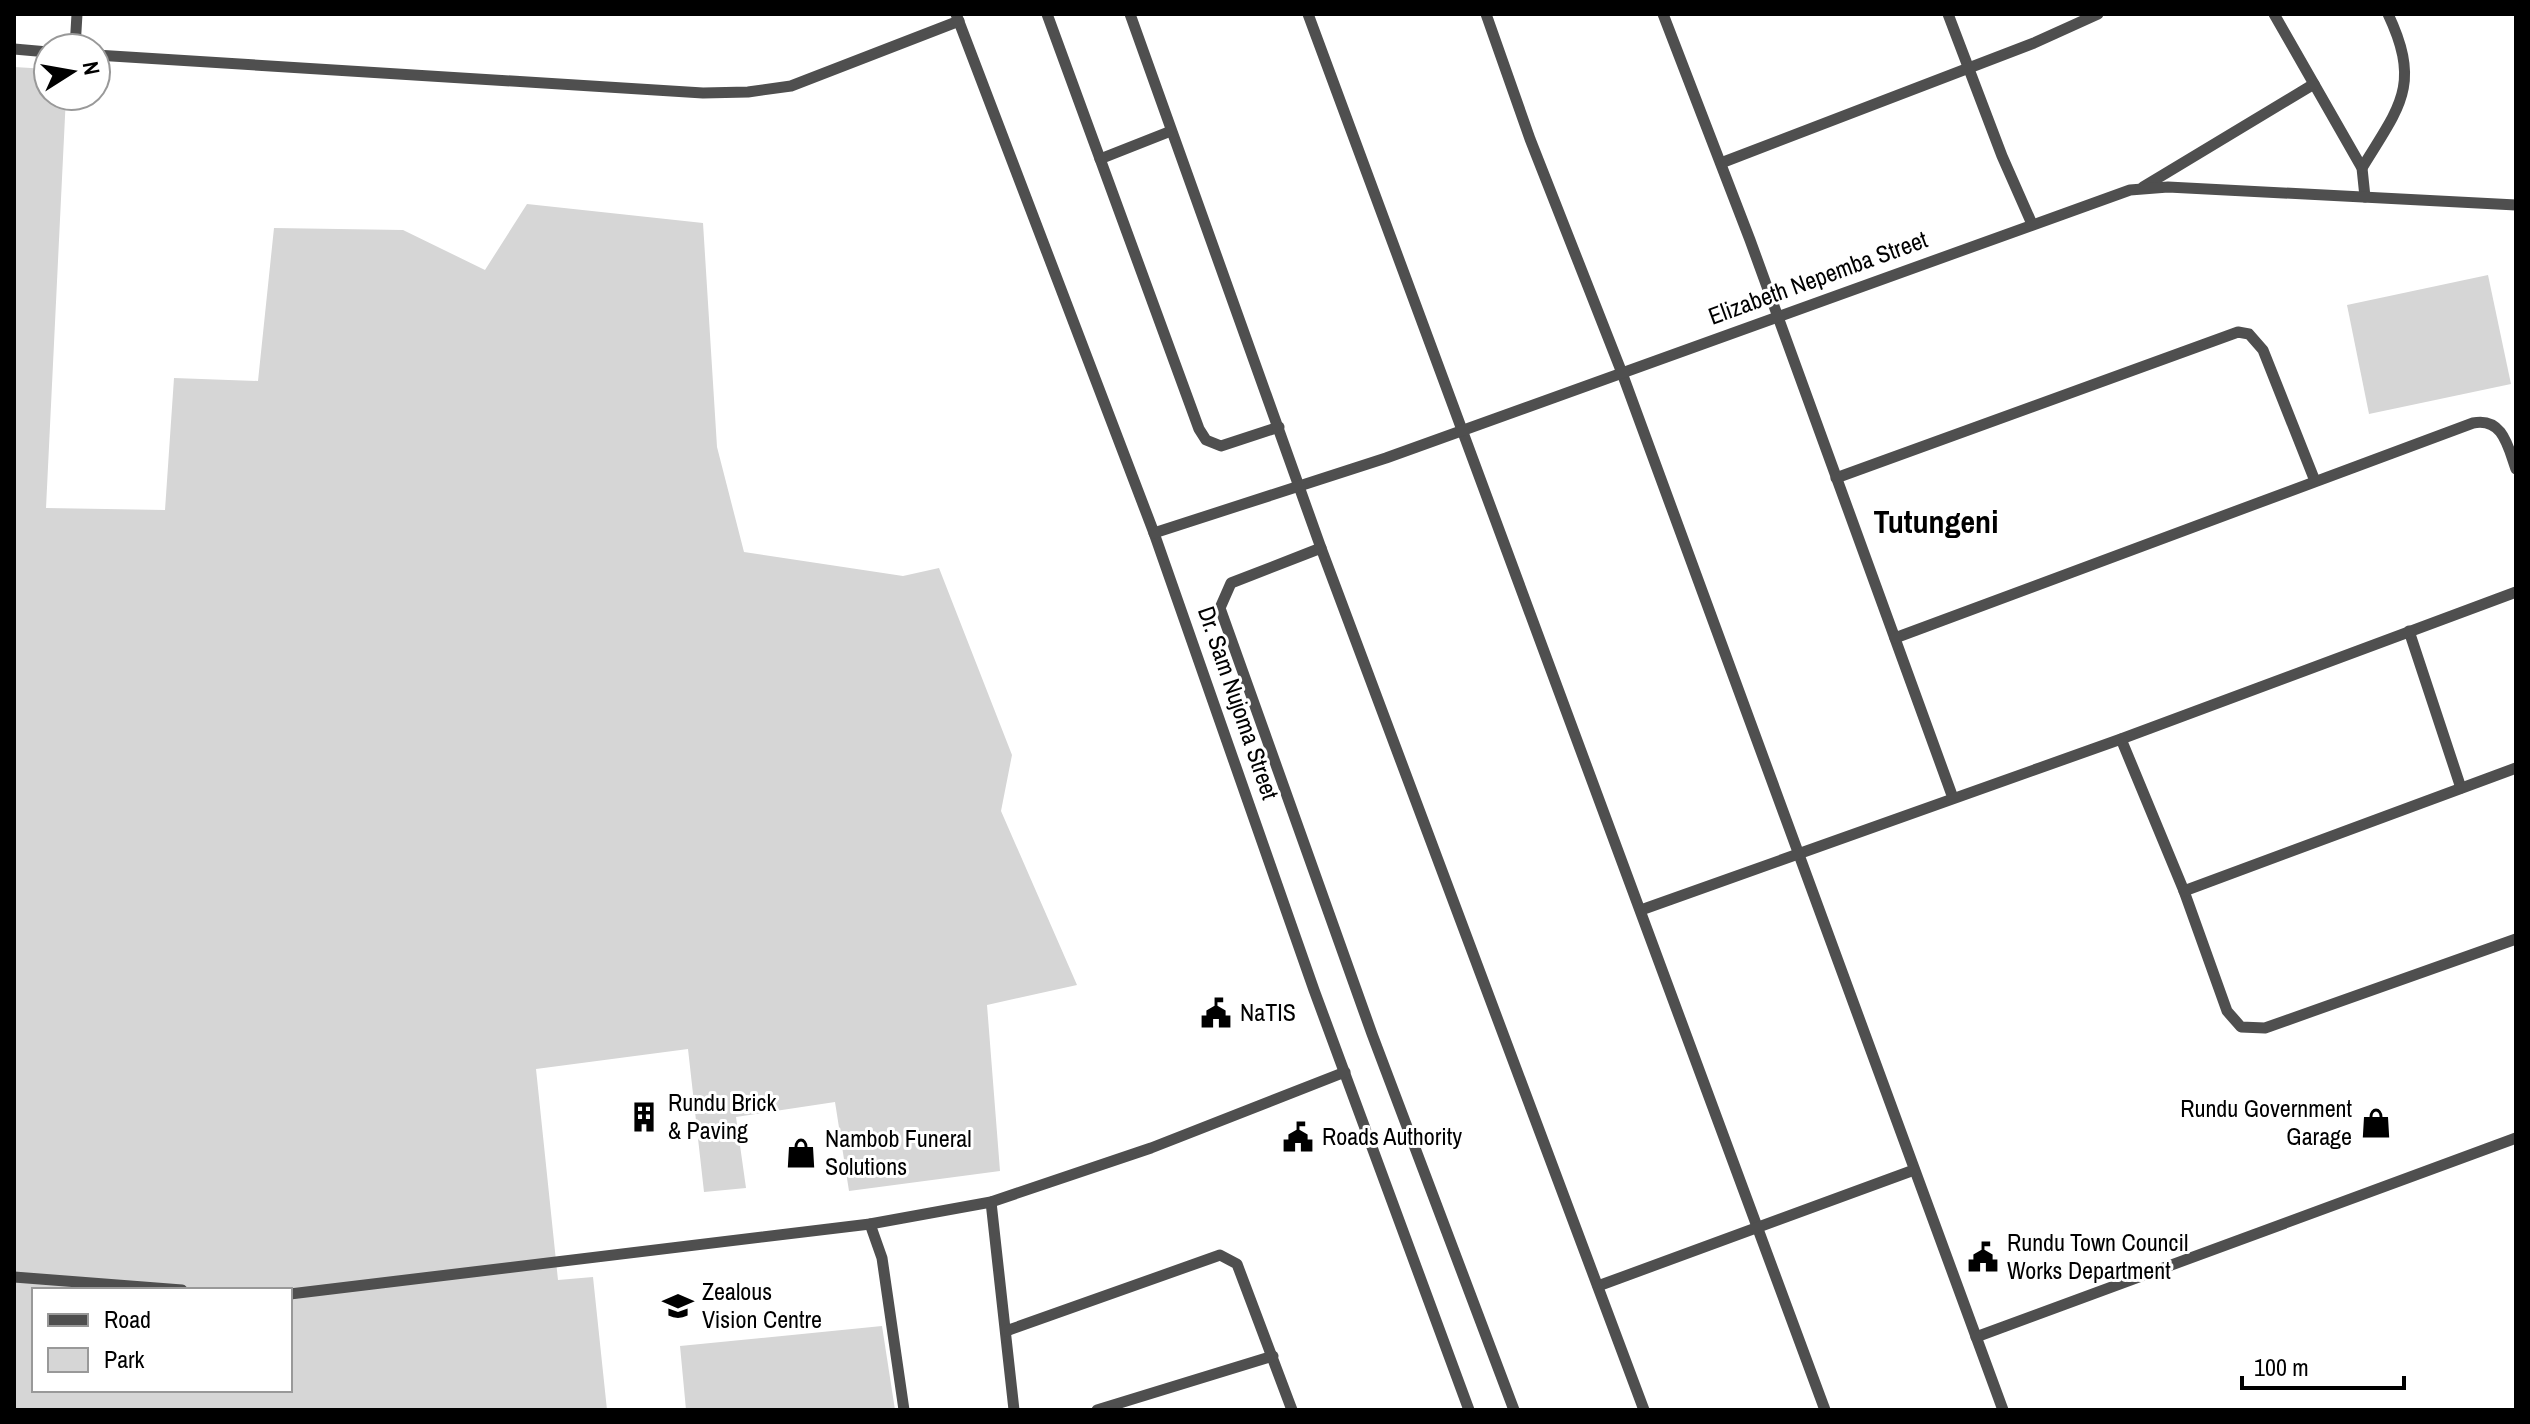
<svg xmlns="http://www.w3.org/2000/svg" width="2530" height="1424" viewBox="0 0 2530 1424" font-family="'Archivo Narrow',sans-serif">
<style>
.green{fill:#d6d6d6;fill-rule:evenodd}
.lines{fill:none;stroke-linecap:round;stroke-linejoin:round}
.minor{stroke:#4f4f4f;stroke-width:11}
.labels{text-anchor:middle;stroke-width:6;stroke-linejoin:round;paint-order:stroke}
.street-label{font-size:24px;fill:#000;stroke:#fff}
.poi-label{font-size:24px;fill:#000;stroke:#fff;text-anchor:start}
.district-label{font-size:32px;font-weight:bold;fill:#000;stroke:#fff}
</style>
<rect width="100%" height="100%" fill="#fff"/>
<g class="green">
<path d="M14 67 48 69V96H66L46 508 165 510 174 378 258 381 274 228 403 230 485 270 527 204 703 223 717 447 744 552 903 576 939 568 1012 755 1001 811 1077 985 987 1005 1000 1171 849 1191 835 1102 736 1117 746 1188 704 1192 688 1049 536 1069 558 1280 593 1277 607 1410H14ZM34 1290H290V1390H34Z"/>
<path d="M2488 275 2511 384 2369 414 2347 305Z"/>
<path d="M882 1326 895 1410H686L680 1346Z"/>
</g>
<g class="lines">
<g class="minor">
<path d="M956 14 1154 533 1314 990 1469 1410"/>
<path d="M1047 14 1199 429 1206 440 1221 446 1279 427"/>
<path d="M1130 14 1321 548 1644 1410"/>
<path d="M1308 14 1825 1410"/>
<path d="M1486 14 1530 139 1622 373 2003 1410"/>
<path d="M1663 14 1750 240 1953 798"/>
<path d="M1948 14 2002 156 2032 224"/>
<path d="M2274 14 2362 168 2365 197"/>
<path d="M75 48 77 14"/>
<path d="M14 49 48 52"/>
<path d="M96 55 703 93 748 92 791 86 959 21"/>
<path d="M1100 159 1171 131"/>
<path d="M1721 163 2034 43 2098 14"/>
<path d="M2362 168C2399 107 2422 86 2388 14"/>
<path d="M2143 187 2314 84"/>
<path d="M1836 478 2238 332 2249 334 2263 350 2315 481"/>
<path d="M1154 533 1386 458 2130 190 2168 187 2516 205"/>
<path d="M1321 548 1231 583 1220 608 1372 1034 1514 1410"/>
<path d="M2409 631 2461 788"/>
<path d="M1895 638 2473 423C2503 417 2508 447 2516 469"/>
<path d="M2121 739 2184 891 2227 1011 2241 1027 2265 1028 2516 939"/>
<path d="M2184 891 2516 768"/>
<path d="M1641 910 2121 739 2516 592"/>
<path d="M991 1202 1014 1410"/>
<path d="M870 1224 882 1258 904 1410"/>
<path d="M14 1277 182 1290"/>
<path d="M1598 1286 1914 1170"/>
<path d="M290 1294 870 1224 991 1202 1151 1148 1345 1072"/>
<path d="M1006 1331 1220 1255 1237 1264 1292 1410"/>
<path d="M1976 1337 2516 1138"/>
<path d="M1097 1410 1273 1356"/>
</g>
</g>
<defs>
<g id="civic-bare" transform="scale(2.4)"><path d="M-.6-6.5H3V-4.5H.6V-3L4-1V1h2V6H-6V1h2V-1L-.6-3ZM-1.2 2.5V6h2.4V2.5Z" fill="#000" stroke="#fff" stroke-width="2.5" paint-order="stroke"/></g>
<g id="building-bare" transform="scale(2.4)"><path d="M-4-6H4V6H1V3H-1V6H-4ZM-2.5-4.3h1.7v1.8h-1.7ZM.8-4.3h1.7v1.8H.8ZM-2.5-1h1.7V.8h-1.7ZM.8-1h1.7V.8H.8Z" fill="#000" stroke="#fff" stroke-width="2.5" paint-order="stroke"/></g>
<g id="shop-bare" transform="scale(2.4)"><path d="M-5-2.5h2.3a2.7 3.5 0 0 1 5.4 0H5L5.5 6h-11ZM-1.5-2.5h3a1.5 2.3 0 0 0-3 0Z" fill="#000" stroke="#fff" stroke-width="2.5" paint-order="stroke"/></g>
<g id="school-bare" transform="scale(2.4)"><path d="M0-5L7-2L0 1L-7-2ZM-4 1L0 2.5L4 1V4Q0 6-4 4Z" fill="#000" stroke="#fff" stroke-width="2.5" paint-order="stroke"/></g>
</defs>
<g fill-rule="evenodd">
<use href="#civic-bare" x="1216" y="1013"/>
<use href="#building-bare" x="644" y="1117"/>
<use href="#shop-bare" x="2376" y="1123"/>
<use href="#civic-bare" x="1298" y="1137"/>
<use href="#shop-bare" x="801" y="1153"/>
<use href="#civic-bare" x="1983" y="1257"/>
<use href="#school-bare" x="678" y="1306"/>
</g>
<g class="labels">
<g class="street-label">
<text transform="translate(1818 278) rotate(-20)" y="8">Elizabeth Nepemba Street</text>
<text transform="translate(1238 703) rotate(71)" y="8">Dr. Sam Nujoma Street</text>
</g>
<g class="poi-label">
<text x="1240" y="1021">NaTIS</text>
<text x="668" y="1111">Rundu Brick<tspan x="668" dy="28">&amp; Paving</tspan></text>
<text x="2352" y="1117" text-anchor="end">Rundu Government<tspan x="2352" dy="28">Garage</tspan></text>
<text x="1322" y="1145">Roads Authority</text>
<text x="825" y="1147">Nambob Funeral<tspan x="825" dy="28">Solutions</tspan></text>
<text x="2007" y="1251">Rundu Town Council<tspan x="2007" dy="28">Works Department</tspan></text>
<text x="702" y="1300">Zealous<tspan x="702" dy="28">Vision Centre</tspan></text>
</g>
<g class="district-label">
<text x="1936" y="533">Tutungeni</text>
</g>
</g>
<rect width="2530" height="1424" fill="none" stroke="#000000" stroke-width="32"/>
<rect x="32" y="1288" width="260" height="104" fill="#ffffff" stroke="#999999" stroke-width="2"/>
<rect x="48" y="1314" width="40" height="12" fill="#4f4f4f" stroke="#999999" stroke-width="2"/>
<text x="104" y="1328" font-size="24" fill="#000000">Road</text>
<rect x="48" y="1348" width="40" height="24" fill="#d6d6d6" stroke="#999999" stroke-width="2"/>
<text x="104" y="1368" font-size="24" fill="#000000">Park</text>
<g transform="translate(72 72) rotate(79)"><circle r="38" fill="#ffffff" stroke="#999999" stroke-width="2"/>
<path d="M0-6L14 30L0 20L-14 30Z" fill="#000000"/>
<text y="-12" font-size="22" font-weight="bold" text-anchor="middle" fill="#000000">N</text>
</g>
<path d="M2242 1376v12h162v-12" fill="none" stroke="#000000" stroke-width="4"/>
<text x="2254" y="1376" font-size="24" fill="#000000" stroke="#ffffff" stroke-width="6" paint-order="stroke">100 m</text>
</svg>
